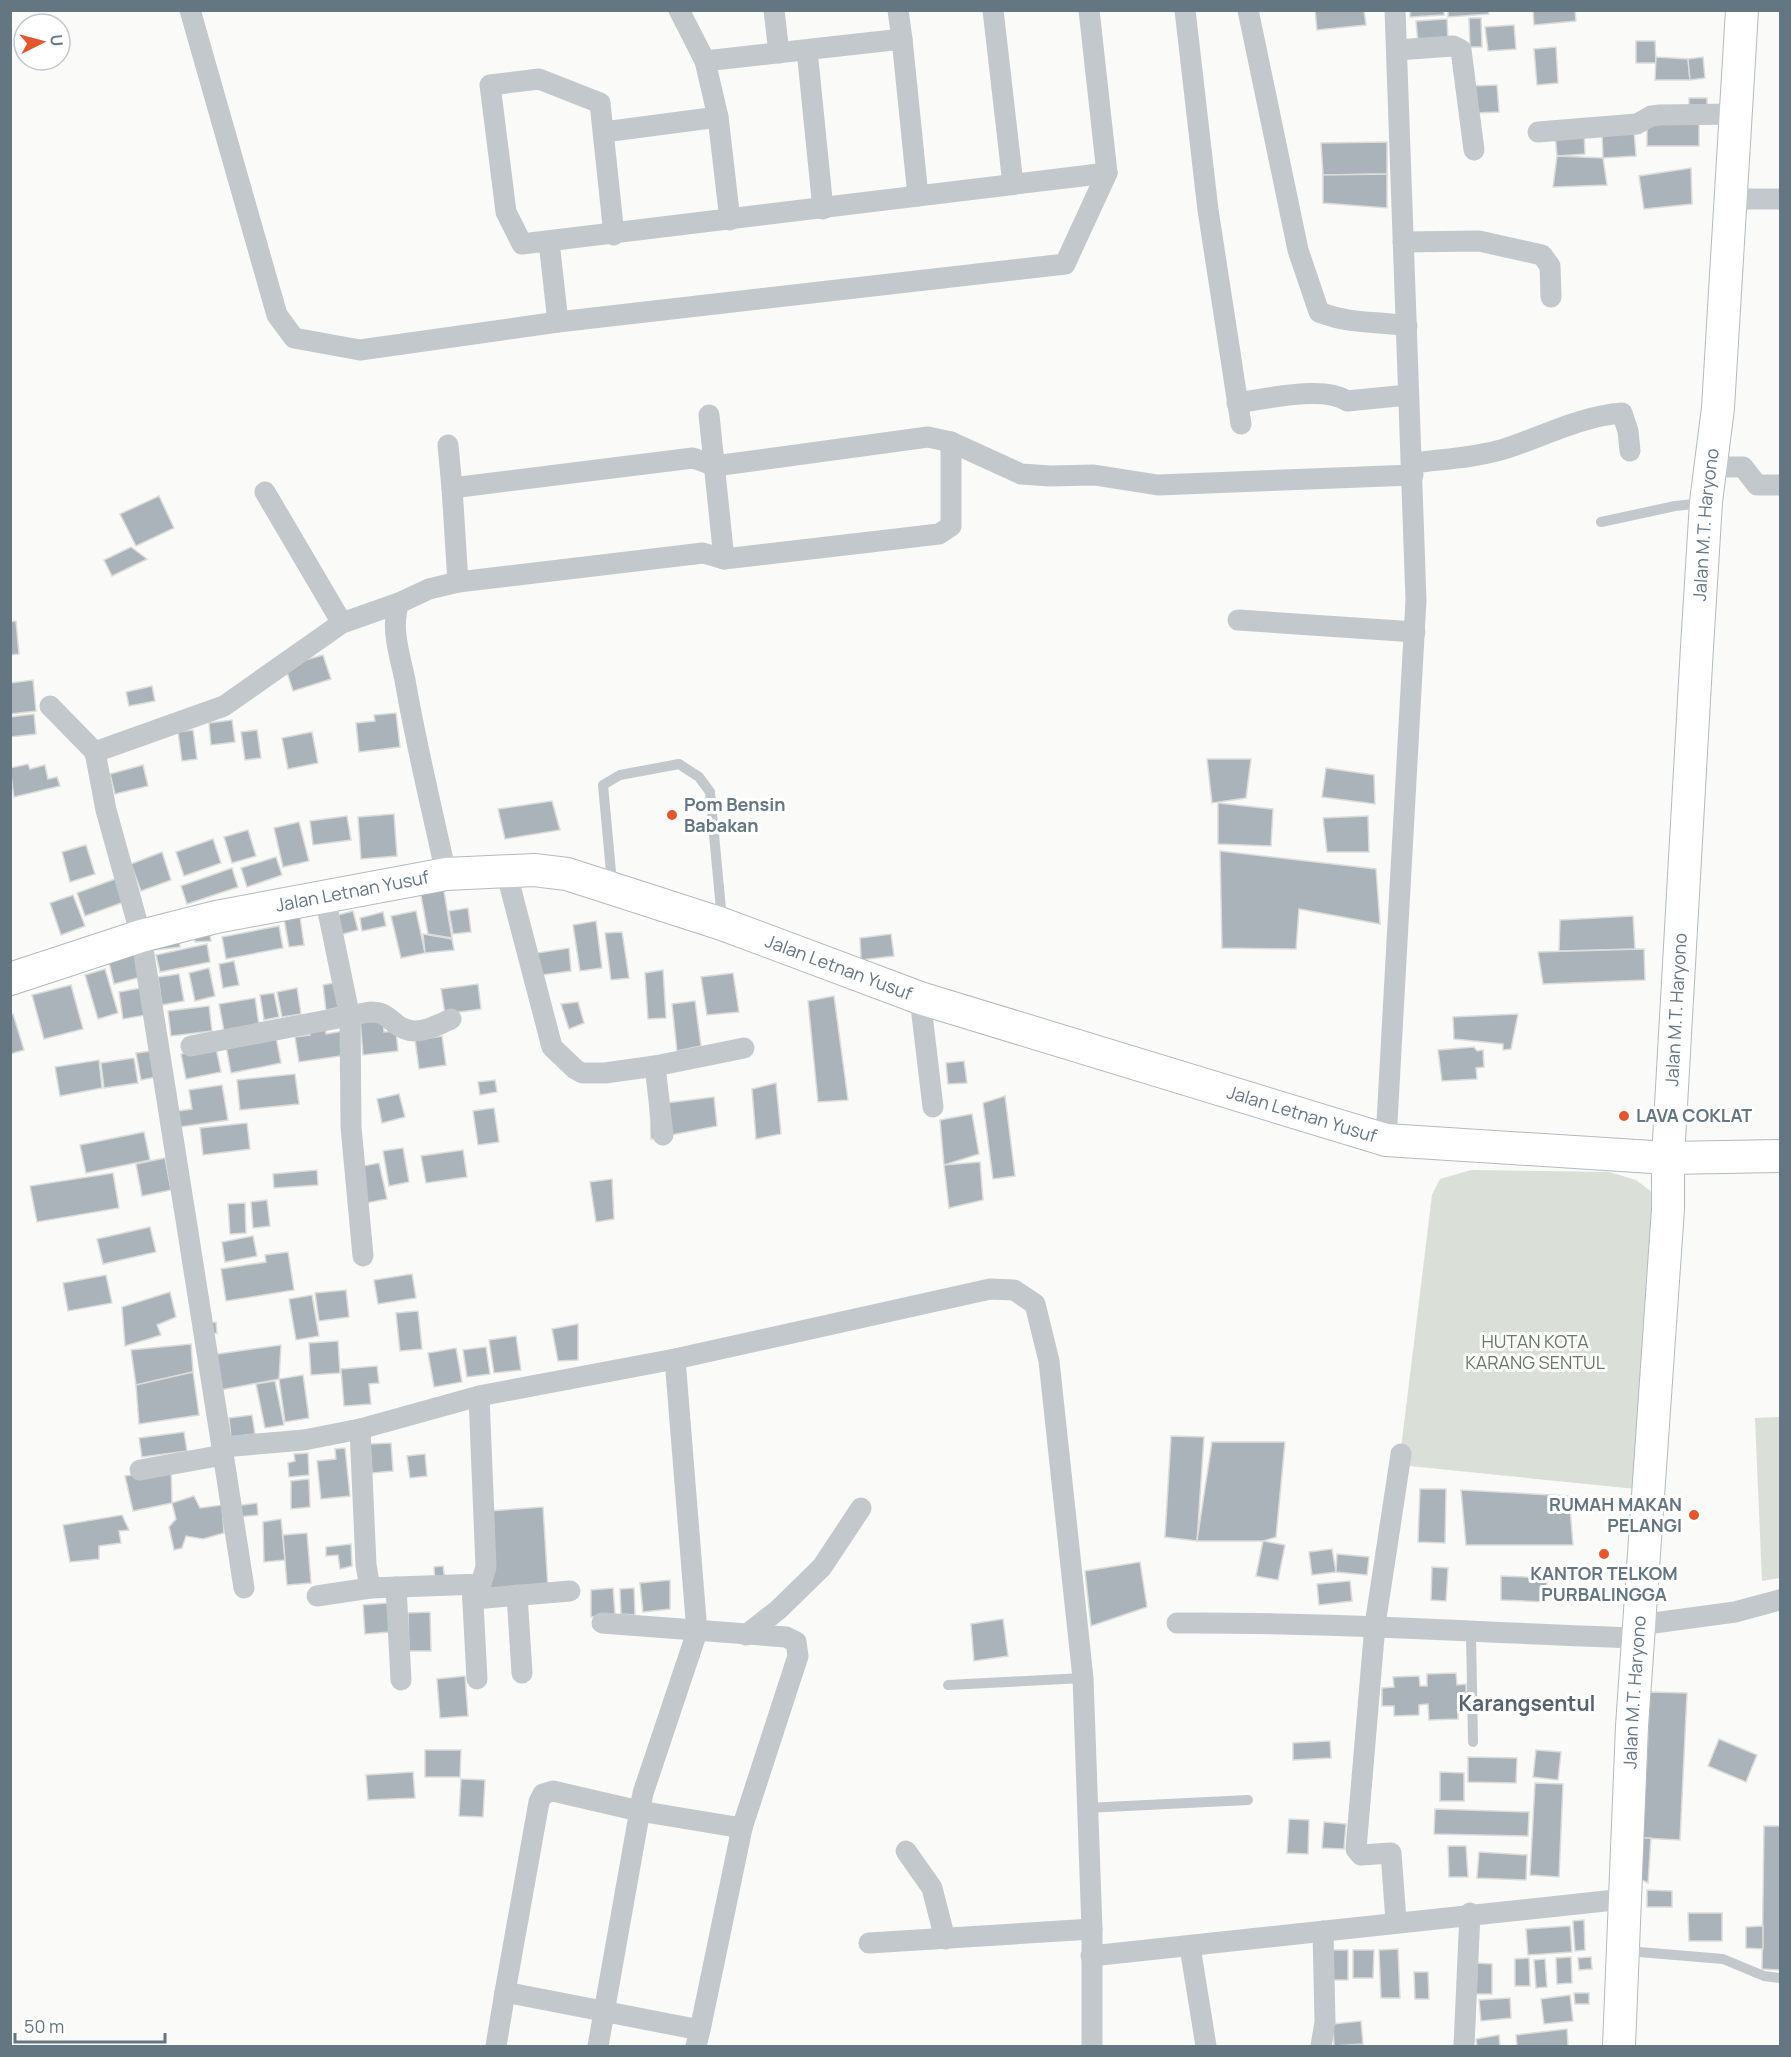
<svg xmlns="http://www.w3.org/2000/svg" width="1791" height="2057" viewBox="0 0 1791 2057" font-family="Manrope,sans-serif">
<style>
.green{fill:#dadfd7}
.building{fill:#aab3b9;stroke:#dcdcda;stroke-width:1.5}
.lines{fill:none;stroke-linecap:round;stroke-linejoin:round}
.secondary-casing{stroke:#b3babf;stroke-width:34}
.lane{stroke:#c3c8cc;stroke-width:10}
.street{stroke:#c3c8cc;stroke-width:21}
.secondary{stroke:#fff;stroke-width:32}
.poi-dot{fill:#e4572e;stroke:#fff;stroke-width:2}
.labels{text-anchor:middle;stroke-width:6;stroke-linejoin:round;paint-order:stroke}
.street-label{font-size:18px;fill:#657683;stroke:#fff}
.poi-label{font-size:18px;font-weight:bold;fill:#657683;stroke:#fff;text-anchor:start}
.park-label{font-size:18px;fill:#687a64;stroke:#fff}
.quarter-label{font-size:21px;font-weight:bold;fill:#57646e;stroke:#fff}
</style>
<rect width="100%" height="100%" fill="#fafaf8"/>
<g class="green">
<path d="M1471 1170 1609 1172 1636 1180 1653 1193 1646 1490 1399 1465 1432 1195 1440 1179Z"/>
<path d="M1780 1417V1578L1762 1581 1755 1418Z"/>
</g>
<g class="building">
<path d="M1315 10H1364L1366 25 1317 30Z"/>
<path d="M1410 10H1444V15L1410 17Z"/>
<path d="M1448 10H1488L1489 14 1448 17Z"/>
<path d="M1575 10 1576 21 1534 25 1533 11Z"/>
<path d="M1469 18H1481L1482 47H1470Z"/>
<path d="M1447 19 1448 41 1418 43 1416 21Z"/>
<path d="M1514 25 1516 49 1488 51 1485 27Z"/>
<path d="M1636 41H1655L1656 63H1636Z"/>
<path d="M1556 47 1558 83 1537 85 1534 49Z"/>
<path d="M1656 57 1688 59 1690 80H1655Z"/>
<path d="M1703 57 1705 78 1690 80 1688 59Z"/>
<path d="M1497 85 1499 112 1474 113 1473 86Z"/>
<rect x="1689" y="98" width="18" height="12"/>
<path d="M1647 120 1699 121V146H1647Z"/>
<path d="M1584 131 1585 154 1557 156 1555 133Z"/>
<path d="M1634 131 1636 156 1603 158 1602 133Z"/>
<path d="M1387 142V174L1323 175 1321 143Z"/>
<path d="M1557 156 1603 158 1607 185 1553 187Z"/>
<path d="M1691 168 1692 204 1644 209 1639 176Z"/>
<path d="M1387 174V208L1323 203V175Z"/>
<path d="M159 496 174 528 136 546 120 514Z"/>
<path d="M131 547 147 559 112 576 104 560Z"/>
<path d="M16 621 19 654 10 655V622Z"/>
<path d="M323 655 331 679 293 691 285 666Z"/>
<path d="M33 680 36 711 10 714V683Z"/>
<path d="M152 686 155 701 129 706 126 692Z"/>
<path d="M396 713 400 747 359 752 356 723 375 721 374 715Z"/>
<path d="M34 714 36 734 10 737V717Z"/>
<path d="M232 720 235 742 211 745 209 723Z"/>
<path d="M193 730 197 759 182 761 178 732Z"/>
<path d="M257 730 261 758 245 760 241 732Z"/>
<path d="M312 732 318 763 288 769 282 738Z"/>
<path d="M1207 759H1251L1246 798 1212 803Z"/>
<path d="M28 764 30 769 45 765 48 779 57 777 60 786 14 797 10 768Z"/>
<path d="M143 765 148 786 115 794 110 774Z"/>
<path d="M1326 768 1374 775 1375 804 1322 797Z"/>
<path d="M552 801 560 830 505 839 498 809Z"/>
<path d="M1218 803 1273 809 1271 846 1218 844Z"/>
<path d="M394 814 397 856 361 859 358 817Z"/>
<path d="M347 816 351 840 313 845 310 821Z"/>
<path d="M1368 816 1369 852H1327L1323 818Z"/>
<path d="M299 822 309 861 283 867 274 828Z"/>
<path d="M248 830 256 856 232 863 224 837Z"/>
<path d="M213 839 221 863 184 876 176 852Z"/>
<path d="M86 845 95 874 70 882 62 852Z"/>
<path d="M1220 851 1376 869 1380 924 1299 909 1296 949 1222 948Z"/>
<path d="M162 852 171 880 141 891 131 864Z"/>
<path d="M276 857 282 875 247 887 241 868Z"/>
<path d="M232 868 238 887 187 904 181 886Z"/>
<path d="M115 879 124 902 85 916 77 893Z"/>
<path d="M443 886 452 938 428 934 420 890Z"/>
<path d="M73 895 85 926 61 935 50 903Z"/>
<path d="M468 908 471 932 453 934 449 911Z"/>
<path d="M353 911 358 930 339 935 334 916Z"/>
<path d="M416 911 425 953 401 958 391 916Z"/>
<path d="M383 912 386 926 362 931 360 918Z"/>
<path d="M1633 916 1635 949 1559 951 1560 920Z"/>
<path d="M300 917 304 945 289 947 284 919Z"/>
<path d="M596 921 602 968 580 971 573 925Z"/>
<path d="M279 926 283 948 226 959 222 937Z"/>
<path d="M209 927 211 941 195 942 192 930Z"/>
<path d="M622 932 629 978 611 980 605 933Z"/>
<path d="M423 934 452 939 454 950 425 953Z"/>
<path d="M891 934 894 956 861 960 860 938Z"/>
<path d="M179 936 180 947 155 950 154 939Z"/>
<path d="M207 944 210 962 160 972 156 955Z"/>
<path d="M134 947 141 977 114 984 107 954Z"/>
<path d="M569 948 571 971 542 975 537 953Z"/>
<path d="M1644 949 1645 980 1543 984 1538 952Z"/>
<path d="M234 961 239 985 223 988 219 964Z"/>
<path d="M209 968 215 996 195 1001 189 973Z"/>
<path d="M105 969 118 1013 98 1019 85 975Z"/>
<path d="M663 970 666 1018 648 1019 645 973Z"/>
<path d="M733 973 739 1012 707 1015 701 977Z"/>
<path d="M179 974 184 1001 162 1005 158 977Z"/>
<path d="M339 982 342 1007 326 1010 323 985Z"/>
<path d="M478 984 481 1009 445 1014 441 989Z"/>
<path d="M71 985 83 1029 44 1039 32 995Z"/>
<path d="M141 988 146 1015 123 1019 119 992Z"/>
<path d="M297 988 301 1014 282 1017 277 992Z"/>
<path d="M274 993 279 1017 264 1020 260 995Z"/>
<path d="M834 996 848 1100 818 1102 808 1001Z"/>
<path d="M255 998 259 1025 224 1031 219 1004Z"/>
<path d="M695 1001 701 1046 677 1051 672 1004Z"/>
<path d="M578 1002 584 1023 569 1029 561 1004Z"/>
<path d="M209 1006 212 1031 171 1036 168 1011Z"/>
<path d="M13 1014 24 1050 10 1054V1015Z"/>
<path d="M1518 1014 1511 1049 1503 1050V1044L1454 1039 1453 1017Z"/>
<path d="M383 1016 384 1032 396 1031 398 1051 363 1055 360 1019Z"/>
<path d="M325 1026 326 1034 344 1031 347 1055 299 1062 295 1037 310 1035 309 1029Z"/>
<path d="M414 1032 430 1038 442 1036 446 1065 419 1069Z"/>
<path d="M276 1037 281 1063 231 1073 226 1046Z"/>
<path d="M1474 1047 1477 1051 1483 1050 1484 1067 1476 1068 1477 1079 1442 1081 1438 1050Z"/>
<path d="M216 1048 221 1072 186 1079 181 1054Z"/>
<path d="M152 1051 156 1077 141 1080 136 1053Z"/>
<path d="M134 1058 138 1083 104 1088 101 1063Z"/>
<path d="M99 1060 102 1088 60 1096 55 1067Z"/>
<path d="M964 1061 967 1083 948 1084 946 1063Z"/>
<path d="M295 1074 299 1104 240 1110 237 1080Z"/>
<path d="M495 1080 497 1092 480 1095 478 1082Z"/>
<path d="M776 1083 781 1134 756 1139 752 1089Z"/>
<path d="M222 1085 228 1120 180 1127 178 1111 192 1109 189 1090Z"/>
<path d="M399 1094 405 1117 382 1123 377 1099Z"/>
<path d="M1005 1096 1015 1176 993 1179 983 1103Z"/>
<path d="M714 1097 717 1126 651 1139 650 1105Z"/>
<path d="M494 1108 499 1142 478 1145 473 1111Z"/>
<path d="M972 1114 979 1154 944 1165 940 1120Z"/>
<path d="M247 1123 250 1149 203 1155 200 1128Z"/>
<path d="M144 1132 150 1160 86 1173 80 1145Z"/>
<path d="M403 1148 409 1182 389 1186 383 1151Z"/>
<path d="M463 1150 467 1177 426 1183 421 1156Z"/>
<path d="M165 1158 171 1190 142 1196 136 1164Z"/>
<path d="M980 1162 983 1200 949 1208 944 1165Z"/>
<path d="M379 1163 387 1199 366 1203 358 1167Z"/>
<path d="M317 1170 318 1185 274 1188 273 1174Z"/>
<path d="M113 1173 119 1208 37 1222 30 1186Z"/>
<path d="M612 1179 614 1219 596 1222 590 1182Z"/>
<path d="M267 1200 270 1226 253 1228 251 1202Z"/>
<path d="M245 1203 246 1233 230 1234 228 1204Z"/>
<path d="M150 1227 156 1252 103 1264 97 1239Z"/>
<path d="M253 1236 257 1256 225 1262 222 1242Z"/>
<path d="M288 1252 294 1290 226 1301 221 1269 266 1262 265 1255Z"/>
<path d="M412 1274 416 1298 378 1304 374 1280Z"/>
<path d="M106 1275 112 1303 68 1311 63 1283Z"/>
<path d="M346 1290 349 1317 319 1321 315 1293Z"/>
<path d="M170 1292 176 1317 157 1325 161 1335 125 1346 122 1307Z"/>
<path d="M312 1295 319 1336 296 1340 289 1299Z"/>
<path d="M418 1311 422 1349 400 1351 396 1313Z"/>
<path d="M216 1322 217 1333 207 1334 206 1323Z"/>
<path d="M578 1324V1360L558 1361 552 1329Z"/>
<path d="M516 1336 521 1370 494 1373 489 1340Z"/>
<path d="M338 1341 340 1373 311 1375 309 1343Z"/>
<path d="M191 1344 193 1372 136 1385 131 1350Z"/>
<path d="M281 1345 279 1379 215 1391 211 1355Z"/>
<path d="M486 1347 490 1374 467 1377 463 1350Z"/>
<path d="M456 1348 462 1382 434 1387 428 1353Z"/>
<path d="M377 1366 379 1383 369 1384 371 1404 344 1406 341 1369Z"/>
<path d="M193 1372 199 1415 139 1424 136 1385Z"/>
<path d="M303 1375 309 1418 285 1422 279 1379Z"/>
<path d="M275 1381 284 1425 265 1428 256 1384Z"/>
<path d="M252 1415 255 1434 231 1437 229 1418Z"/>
<path d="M184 1432 187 1451 142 1457 139 1438Z"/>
<path d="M1171 1436 1204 1437 1197 1541 1165 1537Z"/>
<path d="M1212 1442H1285L1276 1537 1263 1541H1197Z"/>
<path d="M391 1443 393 1471 372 1473 370 1444Z"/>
<path d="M345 1448 350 1496 321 1499 317 1461 336 1459 335 1449Z"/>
<path d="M308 1453 309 1475 289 1477 288 1463 295 1461 294 1454Z"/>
<path d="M425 1454 427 1476 410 1478 407 1456Z"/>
<path d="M171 1468 172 1503 133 1511 125 1476Z"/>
<path d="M309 1479 310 1507 291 1509V1481Z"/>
<path d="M1420 1489H1446L1445 1543 1418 1542Z"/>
<path d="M1461 1490 1569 1496 1573 1545H1466Z"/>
<path d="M194 1496 200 1508 222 1505 224 1533 203 1539 186 1536 182 1548 174 1550 169 1527 176 1519 172 1503Z"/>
<path d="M257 1503 258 1515 236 1517 235 1506Z"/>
<path d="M543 1507 548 1589 489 1591 488 1511Z"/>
<path d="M122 1515 129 1530 119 1531 121 1543 99 1546V1559L70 1562 63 1525Z"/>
<path d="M281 1519 285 1560 264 1562 263 1522Z"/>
<path d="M307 1533 311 1583 287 1585 283 1535Z"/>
<path d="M1263 1541 1285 1545 1278 1580 1256 1576Z"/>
<path d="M351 1544 352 1566 340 1569 338 1555 326 1556V1547Z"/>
<path d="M1332 1549 1336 1572 1312 1575 1309 1552Z"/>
<path d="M1337 1554 1369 1557 1367 1575 1336 1572Z"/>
<path d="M1140 1562 1147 1607 1091 1626 1085 1571Z"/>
<path d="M443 1566 445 1580 435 1581 434 1567Z"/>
<path d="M1432 1567 1448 1568 1446 1601 1431 1600Z"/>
<path d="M1501 1576 1547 1578 1546 1602 1501 1600Z"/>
<path d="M670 1580V1609L643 1612 640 1583Z"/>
<path d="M1350 1581 1352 1601 1319 1605 1317 1584Z"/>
<path d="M613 1588 615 1614 591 1617V1590Z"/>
<path d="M634 1588 635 1615 621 1614 620 1589Z"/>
<path d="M388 1603 390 1632 365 1634 363 1605Z"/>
<path d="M430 1612 431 1651H409L408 1613Z"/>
<path d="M1003 1619 1008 1656 974 1661 971 1624Z"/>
<path d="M1456 1673 1457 1685 1466 1684V1704H1458V1719L1429 1720 1428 1704 1419 1705V1715L1394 1716V1706H1382V1688L1394 1687 1393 1677 1419 1676 1420 1686H1427V1674Z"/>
<path d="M465 1676 468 1716 440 1718 437 1679Z"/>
<path d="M1650 1692 1687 1693 1680 1840 1643 1838Z"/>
<path d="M1719 1739 1757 1755 1746 1782 1708 1766Z"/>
<path d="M1330 1741 1331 1758 1293 1760V1743Z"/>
<path d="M425 1750H461L460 1777H425Z"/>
<path d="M1536 1750 1561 1752 1558 1780 1533 1777Z"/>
<path d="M1468 1757 1517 1758 1516 1783 1468 1782Z"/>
<path d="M413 1772 415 1798 368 1800 366 1775Z"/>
<path d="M1440 1772 1464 1773V1801H1440Z"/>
<path d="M461 1779 485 1780 483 1817 459 1816Z"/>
<path d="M1535 1783 1563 1784 1559 1877 1530 1875Z"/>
<path d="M1435 1809 1529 1812 1528 1836 1434 1834Z"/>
<path d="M1289 1819 1309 1820 1308 1854 1287 1853Z"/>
<path d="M1324 1822 1346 1824 1344 1849 1322 1848Z"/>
<path d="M1764 1826H1780V1970L1762 1969Z"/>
<path d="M1643 1838H1651L1648 1883 1640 1879Z"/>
<path d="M1448 1846H1466L1468 1877H1449Z"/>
<path d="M1479 1852 1527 1855 1526 1880 1477 1878Z"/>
<path d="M1647 1890 1672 1891V1907H1647Z"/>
<path d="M1688 1913H1722V1941H1689Z"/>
<path d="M1584 1920 1585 1950 1575 1951 1573 1921Z"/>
<path d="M1570 1926 1572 1952 1528 1955 1526 1929Z"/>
<path d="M1763 1926V1949L1746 1948V1927Z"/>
<path d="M1398 1949 1400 1998H1381L1379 1950Z"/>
<rect x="1328" y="1950" width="20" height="30"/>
<path d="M1353 1950H1374L1373 1978H1353Z"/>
<path d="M1571 1957 1572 1983 1557 1984 1556 1958Z"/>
<path d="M1591 1957 1592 1969 1579 1970 1578 1958Z"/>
<path d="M1529 1958 1530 1986H1515V1959Z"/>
<path d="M1545 1959 1547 1987 1536 1988 1534 1960Z"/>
<path d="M1477 1963 1492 1964V1994H1476Z"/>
<path d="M1414 1972H1428L1429 1999H1415Z"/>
<path d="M1574 1993H1589V2004H1575Z"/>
<path d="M1570 1995 1573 2021 1544 2024 1541 1999Z"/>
<path d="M1510 1998 1511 2018 1481 2021 1479 2000Z"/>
<path d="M1361 2021 1363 2044 1334 2046 1333 2024Z"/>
<path d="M1567 2029 1568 2046H1517L1516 2035Z"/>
<path d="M1499 2035 1500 2046H1477L1476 2039Z"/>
</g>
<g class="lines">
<g class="secondary-casing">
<g id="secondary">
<path id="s1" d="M10 979 141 936 216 917 446 874 534 870 567 874 722 924 920 998 1386 1140 1668 1158 1780 1156"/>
<path id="s2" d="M1619 2046 1632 1726 1668 1209V1158L1697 647 1706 502 1718 408 1742 10"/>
</g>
</g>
<g class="lane">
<path d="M1601 522 1675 506 1703 503"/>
<path d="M612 883 603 785 620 775 679 764 699 777 710 792 722 920"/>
<path d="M1471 1633 1473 1742"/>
<path d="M948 1685 1083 1678"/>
<path d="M1086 1808 1248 1800"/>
<path d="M1627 1951 1723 1959 1764 1976 1780 1978"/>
</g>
<g class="street">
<path d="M190 10 277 315 294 338 360 350 558 322 1065 264 1107 173 1089 10"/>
<path d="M679 10 705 61 718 117 730 220"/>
<path d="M774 10 779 53"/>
<path d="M993 10 1013 184"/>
<path d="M1185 10 1208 210 1241 424"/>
<path d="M1248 10 1298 250 1319 312C1348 324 1377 321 1407 326"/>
<path d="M902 39 918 196"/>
<path d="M807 50 823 209"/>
<path d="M1397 50 1453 46 1461 50 1474 150"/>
<path d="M705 61 902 39 898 10"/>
<path d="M604 132 718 117"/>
<path d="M1538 132 1637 124 1651 116 1660 115 1736 114"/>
<path d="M1731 199H1780"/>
<path d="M614 235 600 103 539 79 490 85 506 212 522 244 1107 173"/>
<path d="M549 242 558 322"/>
<path d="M1403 242 1479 241 1542 255 1550 266 1551 297"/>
<path d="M1237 403C1265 399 1324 385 1347 401L1408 395"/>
<path d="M709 415 724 559"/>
<path d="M448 445 452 488"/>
<path d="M1413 463C1442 459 1475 458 1504 449 1542 437 1581 416 1622 413L1628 431 1630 451"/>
<path d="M1711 467H1743L1757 485H1780"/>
<path d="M265 492 342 623"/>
<path d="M458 582 452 488 693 458 715 466 928 437 951 442 1021 474 1050 476 1094 475 1158 485 1413 475"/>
<path d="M1238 620 1415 632"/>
<path d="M50 706 95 752 224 706 342 623 399 603"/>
<path d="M95 752 106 810 141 936 222 1447 304 1440 360 1429 479 1396 675 1359 990 1289 1014 1290 1035 1304 1049 1361 1083 1678 1092 1929V2046"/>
<path d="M506 871 552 1047 575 1069 582 1073H605L655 1066 744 1048"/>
<path d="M446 874C432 809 416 745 405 680 400 656 390 627 399 603L429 589 458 582 703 553 724 559 939 534 951 526V442"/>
<path d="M325 897 350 1018 351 1127 363 1256"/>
<path d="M920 998 933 1107"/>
<path d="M191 1046 370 1012C383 1012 386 1016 396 1024 414 1038 432 1028 451 1019"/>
<path d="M655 1066 663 1135"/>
<path d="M1386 1140 1416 600 1395 10"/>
<path d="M360 1429 366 1565 370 1588 481 1584 486 1567 479 1396"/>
<path d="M222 1447 244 1588"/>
<path d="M140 1470 223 1455"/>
<path d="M472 1585 477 1679"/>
<path d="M396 1587 401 1680"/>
<path d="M517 1595 522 1673"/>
<path d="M317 1596 370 1588"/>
<path d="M473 1599 570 1591"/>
<path d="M602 1623 786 1637 796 1642 798 1656 742 1828"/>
<path d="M1177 1623C1331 1622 1484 1633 1637 1638"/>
<path d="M1639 1625 1735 1612 1780 1600"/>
<path d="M746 1635 778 1610 822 1567 861 1508"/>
<path d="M906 1851 932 1888 945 1939"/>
<path d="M1396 1921 1391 1853 1361 1855 1356 1849 1375 1625 1401 1454"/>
<path d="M869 1943 1092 1929"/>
<path d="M1190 1947 1206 2046"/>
<path d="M1091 1956 1624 1899"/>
<path d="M496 2046 505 1992"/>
<path d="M598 2046 643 1793 697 1632 675 1359"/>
<path d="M696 2046 700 2030 742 1828 639 1811 553 1791 543 1794 539 1802 505 1992 700 2030"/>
<path d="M1321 2046 1325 2022 1323 1931"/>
<path d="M1464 2046 1470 1913"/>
</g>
<use href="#secondary" class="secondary"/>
</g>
<g class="poi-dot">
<circle cx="672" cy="815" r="6"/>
<circle cx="1624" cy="1116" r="6"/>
<circle cx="1694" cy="1515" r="6"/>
<circle cx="1604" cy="1554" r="6"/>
</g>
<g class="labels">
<g class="street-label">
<text dy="6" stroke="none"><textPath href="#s2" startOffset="1524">Jalan M.T. Haryono</textPath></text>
<text dy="6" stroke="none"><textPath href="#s1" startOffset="354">Jalan Letnan Yusuf</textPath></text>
<text dy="6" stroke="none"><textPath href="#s1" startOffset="858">Jalan Letnan Yusuf</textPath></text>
<text dy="6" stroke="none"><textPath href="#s2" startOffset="1038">Jalan M.T. Haryono</textPath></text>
<text dy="6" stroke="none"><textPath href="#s1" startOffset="1344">Jalan Letnan Yusuf</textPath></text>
<text dy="6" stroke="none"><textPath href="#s2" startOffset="354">Jalan M.T. Haryono</textPath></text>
</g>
<g class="poi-label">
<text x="684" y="811">Pom Bensin<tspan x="684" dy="21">Babakan</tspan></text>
<text x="1636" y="1122">LAVA COKLAT</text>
<text x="1682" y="1511" text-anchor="end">RUMAH MAKAN<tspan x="1682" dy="21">PELANGI</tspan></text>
<text x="1604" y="1580" text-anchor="middle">KANTOR TELKOM<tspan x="1604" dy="21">PURBALINGGA</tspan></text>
</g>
<g class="park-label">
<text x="1535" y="1348">HUTAN KOTA<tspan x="1535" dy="21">KARANG SENTUL</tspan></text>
</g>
<g class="quarter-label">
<text x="1527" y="1711">Karangsentul</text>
</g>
</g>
<rect width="1791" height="2057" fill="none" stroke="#657683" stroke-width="24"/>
<g transform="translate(42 42) rotate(84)"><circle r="28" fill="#ffffff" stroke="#c1c8cd" stroke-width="1.5"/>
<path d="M0-4.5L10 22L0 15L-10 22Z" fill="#e4572e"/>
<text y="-9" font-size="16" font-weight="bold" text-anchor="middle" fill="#657683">U</text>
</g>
<path d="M15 2033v9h150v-9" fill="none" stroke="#657683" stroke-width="3"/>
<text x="24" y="2033" font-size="18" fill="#657683" stroke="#ffffff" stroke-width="4.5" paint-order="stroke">50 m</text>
</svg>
